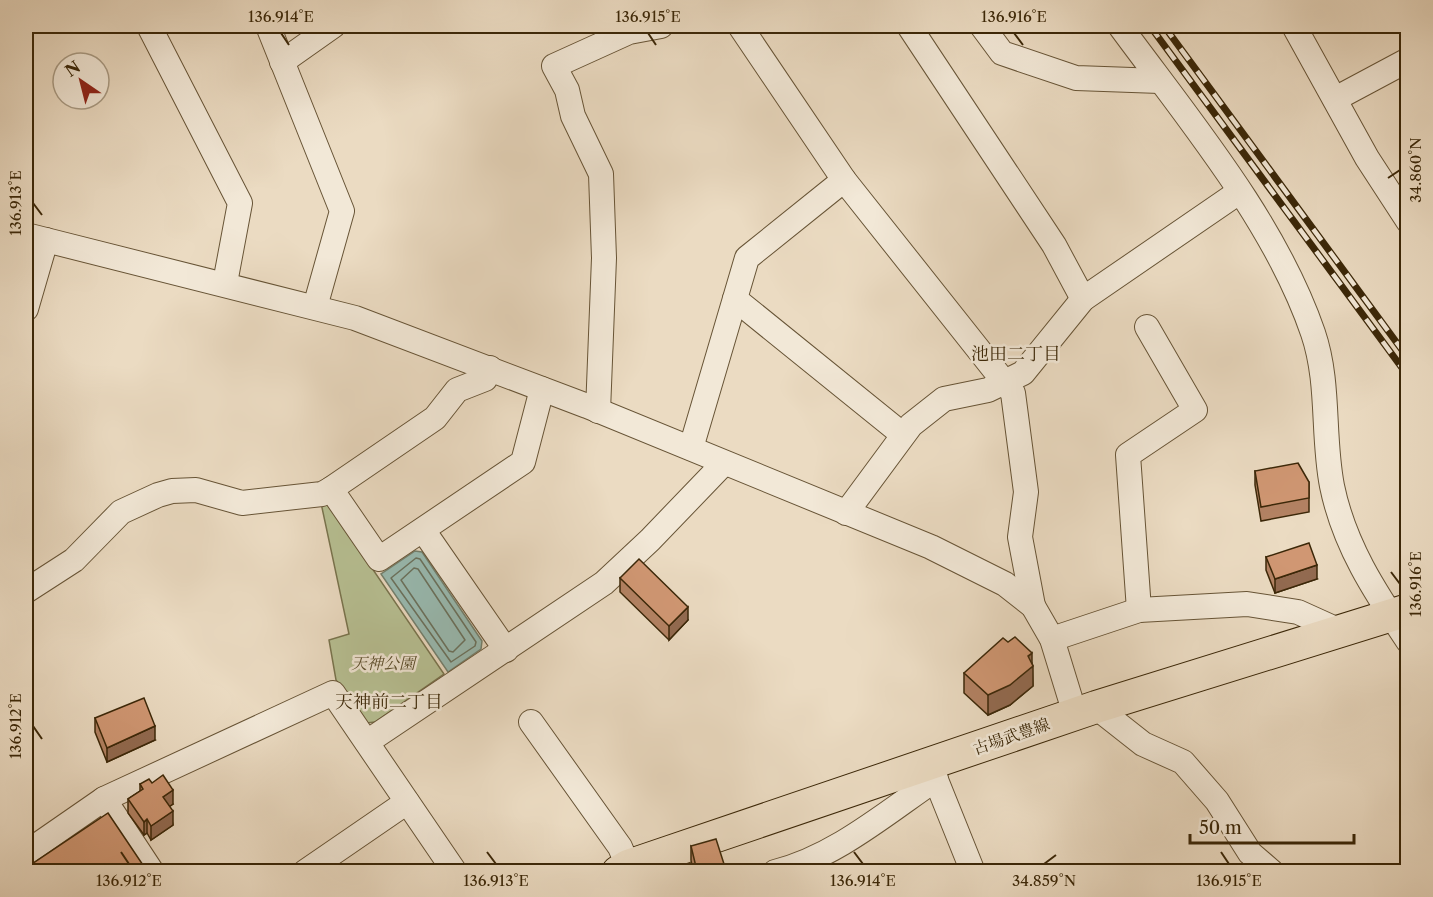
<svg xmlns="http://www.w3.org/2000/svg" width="1433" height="897" viewBox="0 0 1433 897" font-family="'Libre Caslon Text','Noto Serif JP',serif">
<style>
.green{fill:#b7c093;stroke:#79744e;stroke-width:1.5}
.water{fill:#98bbb2;stroke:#73806e;stroke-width:1.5}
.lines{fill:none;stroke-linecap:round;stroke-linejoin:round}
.shore{stroke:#6a715d;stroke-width:1.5}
.minor-casing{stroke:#675436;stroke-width:26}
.major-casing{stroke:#3b2708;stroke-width:34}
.minor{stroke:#f2e8d7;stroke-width:24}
.major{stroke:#ebdbc2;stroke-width:32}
.rail-casing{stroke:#3b2708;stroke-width:7}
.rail{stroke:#f2e8d7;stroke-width:4.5;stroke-dasharray:14;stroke-linecap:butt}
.wall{fill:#b38263;stroke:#3b2708;stroke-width:1.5}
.shaded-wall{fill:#926a50;stroke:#3b2708;stroke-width:1.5}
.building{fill:#d09773;stroke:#3b2708;stroke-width:1.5}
.ticks{fill:none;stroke:#3b2708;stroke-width:2}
.labels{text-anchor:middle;stroke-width:5;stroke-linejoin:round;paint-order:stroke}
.park-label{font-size:16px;font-style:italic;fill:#5a4d2b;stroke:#f2e8d7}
.street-label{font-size:16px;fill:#3b2708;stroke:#f2e8d7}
.neighbourhood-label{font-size:18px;fill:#3b2708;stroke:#f2e8d7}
.neatline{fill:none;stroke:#3b2708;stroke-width:2}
.ticks-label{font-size:15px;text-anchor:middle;fill:#3b2708}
</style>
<rect width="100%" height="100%" fill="#ebdbc2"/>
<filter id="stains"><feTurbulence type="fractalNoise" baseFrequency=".00333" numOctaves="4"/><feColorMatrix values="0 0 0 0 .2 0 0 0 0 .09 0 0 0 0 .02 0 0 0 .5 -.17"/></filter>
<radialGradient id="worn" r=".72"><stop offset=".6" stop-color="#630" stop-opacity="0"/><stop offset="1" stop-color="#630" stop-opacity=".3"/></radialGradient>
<path class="green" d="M327 502 444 674 375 722 366 723 336 680 329 640 349 634 321 503Z"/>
<path class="water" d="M415 551 422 552 482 641 481 649 448 672 381 574Z"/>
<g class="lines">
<g class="shore">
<path d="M416 558 420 559 476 642 475 646 451 662 391 578Z"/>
<path d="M414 568 418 569 465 640 453 652 449 651 401 580Z"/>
</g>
<g class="minor-casing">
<g id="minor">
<path d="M149 26 240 203 225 283"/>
<path d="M268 26 342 211 315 307"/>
<path d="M740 26 844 180 1013 393 1026 492 1020 537 1033 606"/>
<path d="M909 26 1054 245 1083 299"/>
<path d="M982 26 1002 53 1076 78 1160 81"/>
<path d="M1120 26C1189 120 1275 222 1313 333 1330 383 1322 435 1332 486 1344 545 1375 592 1408 641"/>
<path d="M1294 26 1367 158 1408 221"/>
<path d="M282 62 333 26"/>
<path d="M1335 99 1408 60"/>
<path d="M26 235 355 318 587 406 931 547 1005 584 1033 606 1052 639 1075 714"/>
<path d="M735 299 902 434"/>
<path d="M26 309 46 240"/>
<path d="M598 411 604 258 601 174 573 116 567 90 554 66 629 32 661 26"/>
<path d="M691 448 747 258 844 180"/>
<path d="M331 489 379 559 523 462 542 389"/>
<path d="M846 513 911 425 944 399 988 390 1023 373 1083 299 1239 192"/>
<path d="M423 530 506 650"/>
<path d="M26 591 74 560 121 512 158 495 172 491 196 490 242 503 322 494 331 489 435 418 457 390 485 379 490 368"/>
<path d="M1139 610 1128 455 1195 410 1147 327"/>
<path d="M1052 639 1139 610 1247 604 1298 612 1340 631"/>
<path d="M1096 707 1143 744 1183 762 1217 801 1250 853 1272 872"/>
<path d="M531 722 620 847 628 866"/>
<path d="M367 742 604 583 650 540 724 463"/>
<path d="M930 765 973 872"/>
<path d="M104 799 152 872"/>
<path d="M26 853 104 799 333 693 455 872"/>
<path d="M305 872 407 802"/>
<path d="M775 872C835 857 886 813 936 779"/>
</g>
</g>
<g class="major-casing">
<path id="major" d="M618 872 628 866 1096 707 1408 610"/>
</g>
<use href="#minor" class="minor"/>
<use href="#major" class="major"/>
<g class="rail-casing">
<g id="rail">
<path d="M1150 26 1408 376"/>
<path d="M1164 26 1408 358"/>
</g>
</g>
<use href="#rail" class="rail"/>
</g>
<g class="wall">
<path d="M1255 471 1309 482V512L1261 521 1255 485Z"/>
<path d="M1266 557 1317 579 1275 593 1266 570Z"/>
<path d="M620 578 688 620 669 640 620 592Z"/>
<path d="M1032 663 1033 686 1010 705 988 715 964 693V673Z"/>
<path d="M95 718 155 740 107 762 95 732Z"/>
<path d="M152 783 173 804 169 806 173 825 151 840 147 833 144 835 128 813V799L140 791V784Z"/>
<path d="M691 846 724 872H693L691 860Z"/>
</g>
<g class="shaded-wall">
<path d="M1317 565V579L1275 593V579Z"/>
<path d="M688 607V620L669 640V626Z"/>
<path d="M1032 653V667L1033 666V686L1010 705 988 715V695Z"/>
<path d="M155 726V740L107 762V748Z"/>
<path d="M173 790V804L163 811V797Z"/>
<path d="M173 811V825L151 840V826Z"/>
<path d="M147 819V833L144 835V822Z"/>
<path d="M724 864V872H697Z"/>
</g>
<g class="building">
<path d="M1298 463 1309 482V498L1261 507 1255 471Z"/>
<path d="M1309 543 1317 565 1275 579 1266 557Z"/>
<path d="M639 559 688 607 669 626 620 578Z"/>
<path d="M1015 637 1032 653 1028 656 1033 666 1010 685 988 695 964 673 1003 638 1008 642Z"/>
<path d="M144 698 155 726 107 748 95 718Z"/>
<path d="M163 775 173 790 163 797 173 811 151 826 147 819 144 822 128 799 143 789 140 784 149 779 152 783Z"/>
<path d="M108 813 147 871 26 872V868Z"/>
<path d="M716 839 724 864 697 871 691 846Z"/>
</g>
<path class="ticks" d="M281 33 289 45M648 33 656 45M1014 33 1023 45M1388 178 1400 170M33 203 42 215M1391 572 1400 584M33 726 42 739M121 852 129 864M487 852 496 864M854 852 863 864M1221 852 1229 864M1044 864 1056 855"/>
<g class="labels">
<g class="park-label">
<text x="383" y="669">天神公園</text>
</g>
<g class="street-label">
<text transform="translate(1011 736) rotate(-19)" y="6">古場武豊線</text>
</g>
<g class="neighbourhood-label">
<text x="1016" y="360">池田二丁目</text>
<text x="389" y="708">天神前二丁目</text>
</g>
</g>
<rect width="1433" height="897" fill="none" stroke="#ebdbc2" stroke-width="66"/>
<g transform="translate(81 81) rotate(325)"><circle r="28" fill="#f2e8d7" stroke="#a99b84" stroke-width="1.5"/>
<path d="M0-4.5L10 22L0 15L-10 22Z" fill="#8f2418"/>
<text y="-9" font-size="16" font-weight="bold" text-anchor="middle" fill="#3b2708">N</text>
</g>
<path d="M1190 834v9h164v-9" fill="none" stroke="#3b2708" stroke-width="3"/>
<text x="1199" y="834" font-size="18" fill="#3b2708" stroke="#f2e8d7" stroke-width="4.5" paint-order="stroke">50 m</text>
<rect x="33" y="33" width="1367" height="831" class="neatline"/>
<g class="ticks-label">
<text x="281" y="22">136.914°E</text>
<text x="648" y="22">136.915°E</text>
<text x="1014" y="22">136.916°E</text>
<text transform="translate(1416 170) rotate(-90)" y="5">34.860°N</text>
<text transform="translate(16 203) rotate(-90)" y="5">136.913°E</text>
<text transform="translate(1416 584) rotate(-90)" y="5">136.916°E</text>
<text transform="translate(16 726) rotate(-90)" y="5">136.912°E</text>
<text x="129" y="886">136.912°E</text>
<text x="496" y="886">136.913°E</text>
<text x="863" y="886">136.914°E</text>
<text x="1044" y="886">34.859°N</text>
<text x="1229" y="886">136.915°E</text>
</g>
<rect width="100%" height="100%" filter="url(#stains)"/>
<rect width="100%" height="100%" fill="url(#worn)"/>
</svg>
